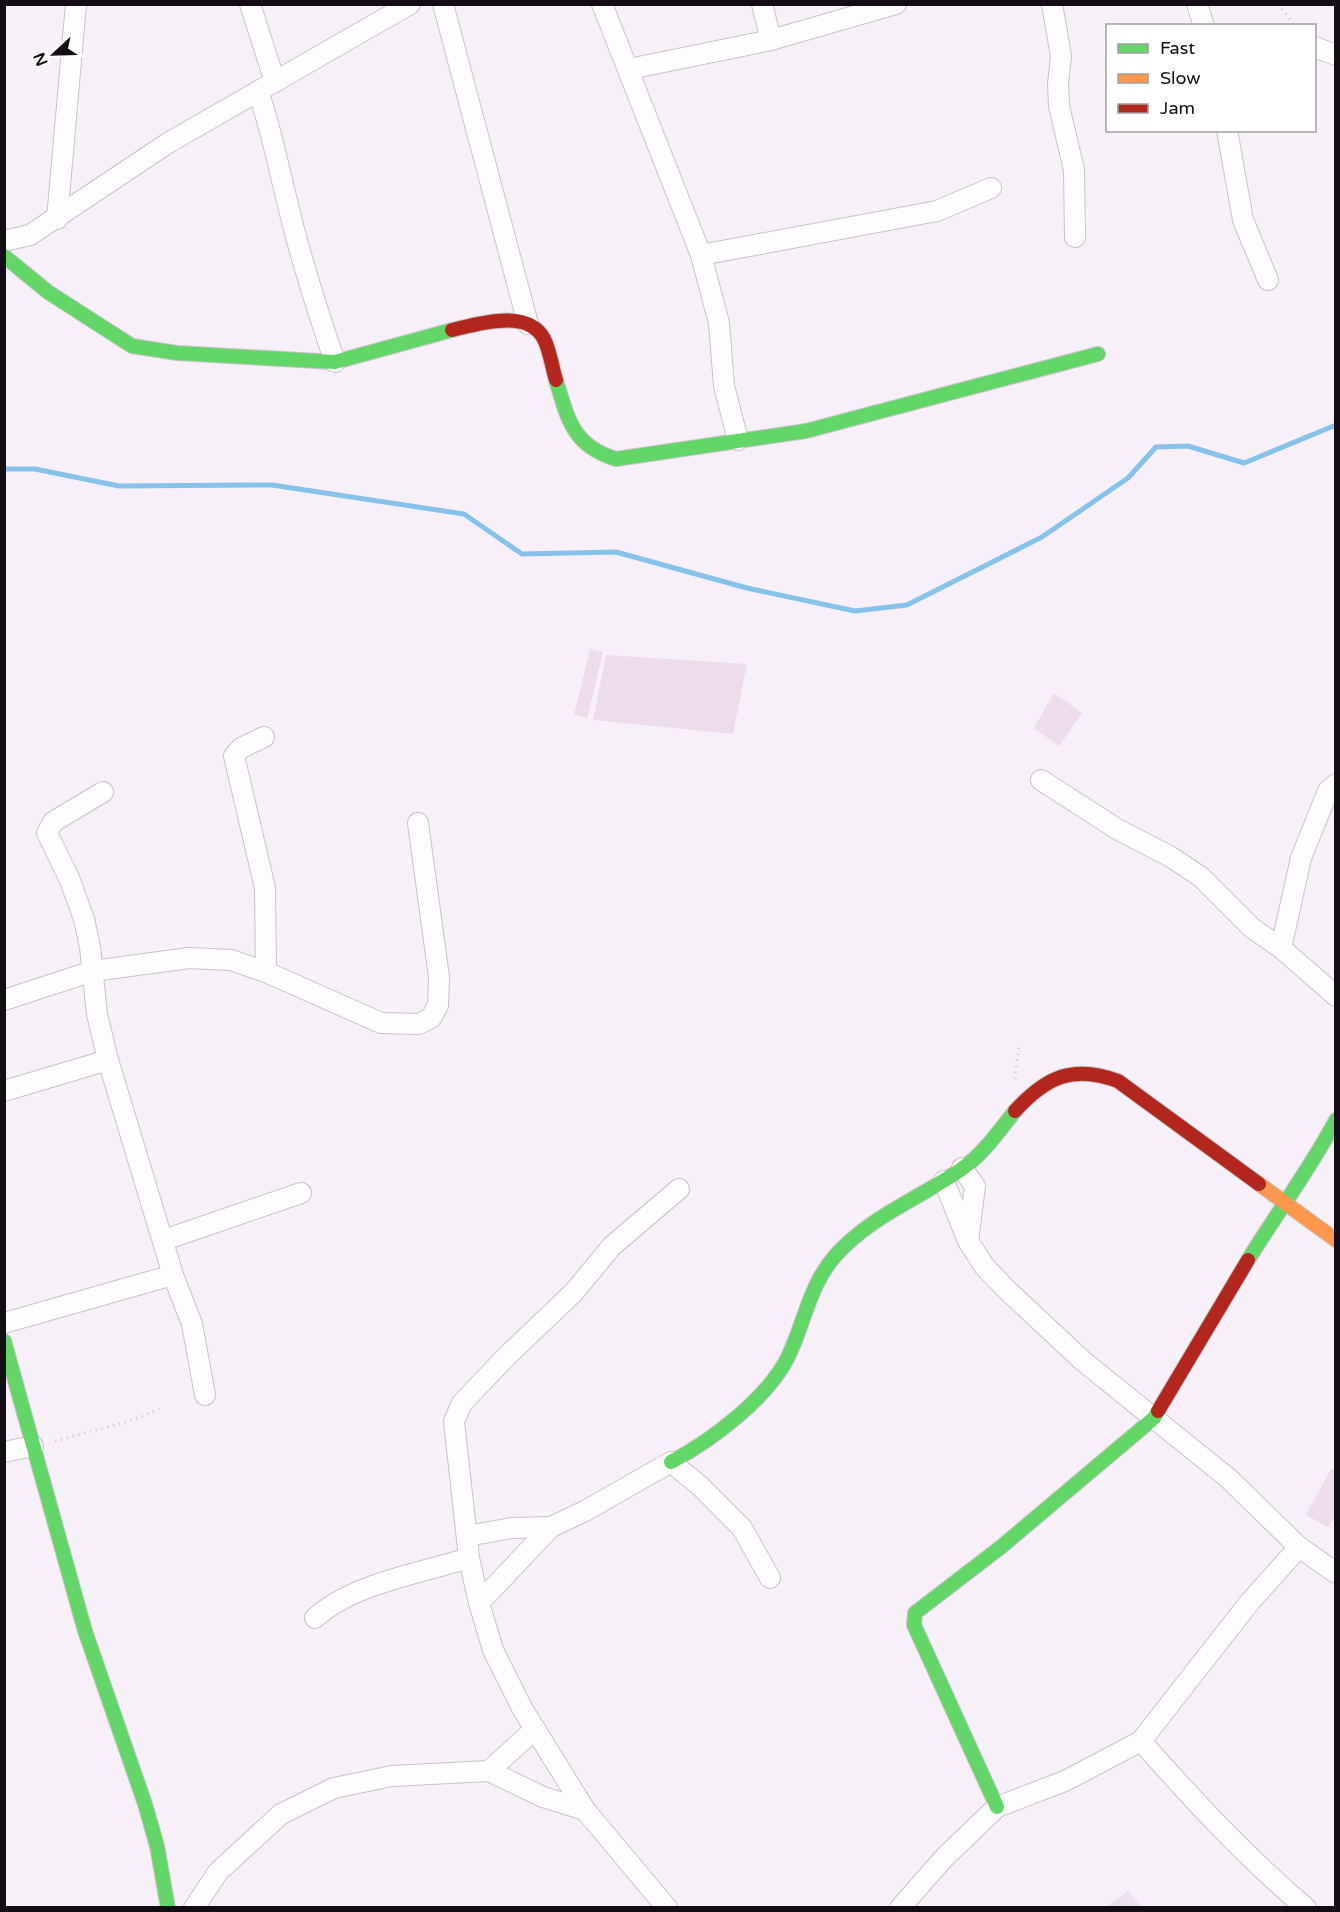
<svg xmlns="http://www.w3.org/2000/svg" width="1340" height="1912" viewBox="0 0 1340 1912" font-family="'Varela Round',sans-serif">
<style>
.built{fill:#efe0ef}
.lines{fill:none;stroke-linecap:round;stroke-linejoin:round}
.stream{stroke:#86c2e9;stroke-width:5}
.building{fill:#ecdcec}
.street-casing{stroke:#c9c3c9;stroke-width:22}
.fast-casing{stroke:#c9c3c9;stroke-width:16}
.slow-casing{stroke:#c9c3c9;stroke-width:16}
.jam-casing{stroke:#c9c3c9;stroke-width:16}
.path{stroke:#d6d3d6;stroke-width:3;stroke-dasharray:1.5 4.5;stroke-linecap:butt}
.street{stroke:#fefdfe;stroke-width:20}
.fast{stroke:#63d668;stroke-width:14}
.slow{stroke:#ff974d;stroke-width:14}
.jam{stroke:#b3261e;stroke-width:14}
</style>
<rect width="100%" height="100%" fill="#f8f0f8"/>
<path class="built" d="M1128 1891 1142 1907H1106Z"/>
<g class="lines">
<path class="stream" d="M4 469H35L119 486 272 485 464 514 522 554 616 552 747 588 855 611 907 605 1042 537 1128 478 1156 447 1188 446 1244 463 1336 425"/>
</g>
<g class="building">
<path d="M590 649 603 652 587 718 574 715Z"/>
<path d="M606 655 747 664 733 734 593 720Z"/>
<path d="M1054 693 1082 713 1059 746 1034 728Z"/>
<path d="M1331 1469 1336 1471V1514L1328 1527 1306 1515Z"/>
</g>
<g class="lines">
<g class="street-casing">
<g id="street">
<path d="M250 4 275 82"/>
<path d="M443 4 528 324"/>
<path d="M602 4 701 255 719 323 724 386 738 440"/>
<path d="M762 4 771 40"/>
<path d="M1052 4 1061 56 1058 84 1059 106 1074 170 1075 237"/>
<path d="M1197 4 1204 26"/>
<path d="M1314 47 1336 55"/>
<path d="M629 69 771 40 896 4"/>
<path d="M259 94C272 132 279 170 289 209 301 261 318 312 335 362"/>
<path d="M1227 130 1243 220 1268 280"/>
<path d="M57 219 76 4"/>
<path d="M4 241 30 235 168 143 410 4"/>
<path d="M701 255 937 211 991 188"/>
<path d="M264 737 241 748 234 756 265 888 266 972"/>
<path d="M1041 780 1117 829 1171 857 1201 877 1252 928 1281 948 1336 996"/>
<path d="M103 792 53 822 47 833 69 878 84 919 90 947 97 1014 108 1060 173 1275 192 1324 205 1395"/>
<path d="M1281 948 1301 858 1328 791 1336 784"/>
<path d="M4 1000 93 971 189 958 231 960 266 972 381 1023 419 1024 431 1018 438 1005 439 977 418 823"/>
<path d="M4 1091 108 1060"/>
<path d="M962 1168 975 1186 968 1241"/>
<path d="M944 1181 968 1241 984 1266 1006 1289 1083 1361 1228 1478 1299 1547 1336 1573"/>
<path d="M164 1240 301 1193"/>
<path d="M4 1323 173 1275"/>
<path d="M4 1452 33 1446"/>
<path d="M467 1536 512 1528 551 1527"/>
<path d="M1299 1547 1249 1603 1141 1741C1193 1800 1246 1857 1306 1908"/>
<path d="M479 1603 469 1558 454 1421 462 1403 508 1355 574 1292 612 1246 679 1189"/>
<path d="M315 1618C352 1584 420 1573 469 1558"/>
<path d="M489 1771 535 1729"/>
<path d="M585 1810 522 1708 493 1650 479 1603 551 1527 585 1511 671 1462 700 1486 742 1528 770 1578"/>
<path d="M194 1908 218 1872 281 1814 334 1788 392 1776 489 1771 543 1797 585 1810 667 1908"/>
<path d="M900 1908 944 1858 997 1807 1065 1781 1141 1741"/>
</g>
</g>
<g class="fast-casing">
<g id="fast">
<path d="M4 256 48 292 132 346 177 353 335 362 452 330"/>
<path d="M556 380C568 420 573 446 616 459L806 431 1098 354"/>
<path d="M1248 1260C1277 1213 1310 1169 1336 1120"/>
<path d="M4 1341 85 1631 145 1804 157 1846 168 1908"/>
<path d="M671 1462C711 1441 768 1398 788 1357 805 1322 809 1285 836 1255 872 1215 921 1198 963 1168 984 1153 999 1131 1015 1111"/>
<path d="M997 1807 914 1625 915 1613 1001 1547 1154 1418 1158 1411"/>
</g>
</g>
<g class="slow-casing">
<path id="slow" d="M1259 1184 1336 1240"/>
</g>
<g class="jam-casing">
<g id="jam">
<path d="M452 330C478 324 528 308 544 339 550 351 552 367 556 380"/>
<path d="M1015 1111C1046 1077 1073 1064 1118 1081L1259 1184"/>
<path d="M1158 1411 1248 1260"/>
</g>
</g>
<g class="path">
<path d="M1278 4 1295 26"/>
<path d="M1015 1079 1019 1045"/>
<path d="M55 1441 133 1420 159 1409"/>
</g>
<use href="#street" class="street"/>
<use href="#fast" class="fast"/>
<use href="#slow" class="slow"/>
<use href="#jam" class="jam"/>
</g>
<rect width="1340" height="1912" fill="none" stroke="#130e13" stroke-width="12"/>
<rect x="1106" y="24" width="210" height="108" fill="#ffffff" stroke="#a19fa1" stroke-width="1.5"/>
<rect x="1118" y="44" width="30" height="9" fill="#63d668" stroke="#a19fa1" stroke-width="1.5"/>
<text x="1160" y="54" font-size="18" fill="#130e13">Fast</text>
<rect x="1118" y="74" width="30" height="9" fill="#ff974d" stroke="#a19fa1" stroke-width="1.5"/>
<text x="1160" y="84" font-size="18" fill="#130e13">Slow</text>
<rect x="1118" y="104" width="30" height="9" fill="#b3261e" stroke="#a19fa1" stroke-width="1.5"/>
<text x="1160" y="114" font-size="18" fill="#130e13">Jam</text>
<g transform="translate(54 54) rotate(248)" stroke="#ffffff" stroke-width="4.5" paint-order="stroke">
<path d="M0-4.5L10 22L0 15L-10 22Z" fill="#130e13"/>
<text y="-9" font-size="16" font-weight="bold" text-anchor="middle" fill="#130e13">N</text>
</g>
</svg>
